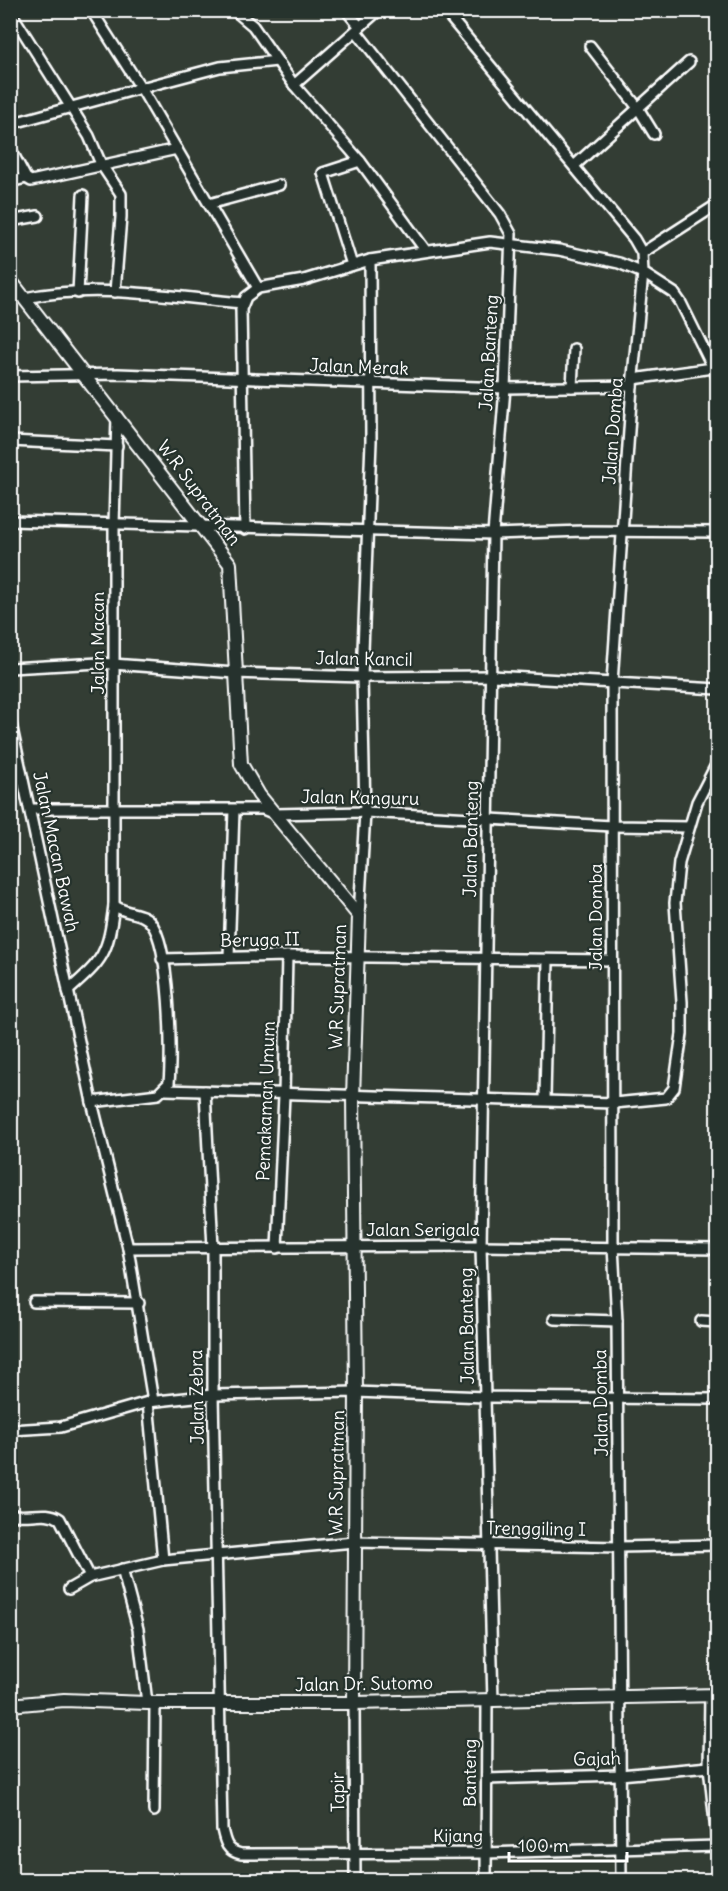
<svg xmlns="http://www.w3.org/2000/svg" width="728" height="1891" viewBox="0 0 728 1891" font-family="Delius,sans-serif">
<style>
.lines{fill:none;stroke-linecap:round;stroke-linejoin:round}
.minor-casing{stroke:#fff;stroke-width:14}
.tertiary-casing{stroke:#fff;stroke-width:16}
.minor{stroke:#26332d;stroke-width:9}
.tertiary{stroke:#26332d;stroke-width:12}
.labels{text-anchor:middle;stroke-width:4.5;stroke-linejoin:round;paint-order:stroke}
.street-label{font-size:18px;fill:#fff;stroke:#26332d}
</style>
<rect width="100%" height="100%" fill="#333d34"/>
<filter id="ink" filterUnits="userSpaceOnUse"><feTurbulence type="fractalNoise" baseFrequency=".0167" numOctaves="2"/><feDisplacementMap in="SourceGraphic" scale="12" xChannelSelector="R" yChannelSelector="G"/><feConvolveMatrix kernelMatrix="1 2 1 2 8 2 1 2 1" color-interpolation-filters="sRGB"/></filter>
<g filter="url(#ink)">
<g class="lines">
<g class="minor-casing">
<g id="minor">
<path d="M234 10 253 26 294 85 360 161 426 251"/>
<path d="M346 10 360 27"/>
<path d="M444 10 634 239 642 253 643 273 674 293 681 303 718 378"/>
<path d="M10 11 89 136 101 164 121 194V217L115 292"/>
<path d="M95 16 141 88 220 67 277 61"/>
<path d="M356 31 500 214 511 234 505 388 493 534 481 1246 493 1701"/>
<path d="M590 46 638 108 654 134"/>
<path d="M294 85 379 10"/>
<path d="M10 124 141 88 258 288 246 297 241 309 245 529"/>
<path d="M10 148 26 178 31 181 177 149"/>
<path d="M574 166 689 62"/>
<path d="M10 182 26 178"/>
<path d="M209 204 279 185"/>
<path d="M10 221 38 216"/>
<path d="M642 253 718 204"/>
<path d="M352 265 323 173 360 161"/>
<path d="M258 288 304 280 370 260 490 242 559 250 619 263 643 273 632 386 612 683 613 1246 617 1321 621 1880"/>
<path d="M78 293 83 195"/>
<path d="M25 298C95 283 171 297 242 303"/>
<path d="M10 376 118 374 505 388 632 386"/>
<path d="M633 379 713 368"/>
<path d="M572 387 574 349"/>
<path d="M10 441 117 446"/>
<path d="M10 521 493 534 583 531 718 532"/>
<path d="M10 668 99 663 235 673 362 677 492 676 718 689"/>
<path d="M10 719 92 1102 128 1248 153 1401"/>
<path d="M31 809H263L275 814 365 812 612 826 689 827"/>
<path d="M359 916 365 812 362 677 371 441 370 260"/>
<path d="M229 957 234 810"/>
<path d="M162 959 287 956 612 960"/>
<path d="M68 991C104 959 108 954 114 905V525L117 416"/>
<path d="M165 1090 614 1103 666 1098 674 1088 682 1034V1002L675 903 679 863 697 802 718 761"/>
<path d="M205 1091 213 1248V1395L222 1829C225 1843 227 1851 241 1854L486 1853 717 1846"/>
<path d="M545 1099 548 961"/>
<path d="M92 1102 158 1094 169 1083C172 1052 170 946 151 923 143 911 125 915 114 905"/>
<path d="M128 1248 481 1246 718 1249"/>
<path d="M277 1248 284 1095 287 956"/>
<path d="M34 1302 139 1303"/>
<path d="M554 1319 617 1321"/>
<path d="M701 1321 718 1322"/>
<path d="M148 1402 163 1560"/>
<path d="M10 1430 61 1427 148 1402 213 1395 356 1392 485 1397 718 1399"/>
<path d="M10 1514C27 1519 46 1509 60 1519L90 1577"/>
<path d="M122 1569 138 1629 147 1703"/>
<path d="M69 1589 90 1577 163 1560 354 1542 619 1547 718 1545"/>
<path d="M710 1695 709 1767 718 1850"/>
<path d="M354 1703 355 1880"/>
<path d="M487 1779 620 1775 709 1767"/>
<path d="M154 1811 155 1703"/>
<path d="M486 1880 487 1701"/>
</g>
</g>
<g class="tertiary-casing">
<g id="tertiary">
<path d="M10 280 230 564 241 764 259 795 359 916 353 1097 356 1392 354 1703"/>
<path d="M10 1705 64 1700 147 1703H354L718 1695"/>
</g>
</g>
<use href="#minor" class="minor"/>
<use href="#tertiary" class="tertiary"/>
</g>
</g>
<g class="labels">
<g class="street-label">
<text transform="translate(489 353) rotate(-87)" y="6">Jalan Banteng</text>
<text transform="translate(359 367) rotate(2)" y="6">Jalan Merak</text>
<text transform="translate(613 431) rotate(-86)" y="6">Jalan Domba</text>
<text transform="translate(199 493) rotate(53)" y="6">W.R Supratman</text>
<text transform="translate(98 643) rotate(-90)" y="6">Jalan Macan</text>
<text transform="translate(364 659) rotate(1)" y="6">Jalan Kancil</text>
<text transform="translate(360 798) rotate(1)" y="6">Jalan Kanguru</text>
<text transform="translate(471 839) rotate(-89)" y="6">Jalan Banteng</text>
<text transform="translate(56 852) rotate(78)" y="6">Jalan Macan Bawah</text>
<text transform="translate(596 917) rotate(-90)" y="6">Jalan Domba</text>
<text transform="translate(260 940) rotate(-1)" y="6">Beruga II</text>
<text transform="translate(338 987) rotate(-88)" y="6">W.R Supratman</text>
<text transform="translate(266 1101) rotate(-88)" y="6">Pemakaman Umum</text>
<text x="423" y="1236">Jalan Serigala</text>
<text transform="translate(467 1326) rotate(-91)" y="6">Jalan Banteng</text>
<text transform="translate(197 1397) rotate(-91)" y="6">Jalan Zebra</text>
<text transform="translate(601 1403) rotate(-91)" y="6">Jalan Domba</text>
<text transform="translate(337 1473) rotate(-89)" y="6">W.R Supratman</text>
<text transform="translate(536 1529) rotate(1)" y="6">Trenggiling I</text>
<text transform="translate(364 1684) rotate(-1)" y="6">Jalan Dr. Sutomo</text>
<text transform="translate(597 1759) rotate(-2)" y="6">Gajah</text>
<text transform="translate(470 1773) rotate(-90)" y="6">Banteng</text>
<text transform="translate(338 1792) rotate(-91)" y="6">Tapir</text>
<text x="458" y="1842">Kijang</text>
</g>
</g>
<rect width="728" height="1891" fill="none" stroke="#26332d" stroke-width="36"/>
<rect x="18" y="18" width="692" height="1855" fill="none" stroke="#fff" stroke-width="2" filter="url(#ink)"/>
<path d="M509 1852v9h118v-9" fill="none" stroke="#ffffff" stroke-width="3"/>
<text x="518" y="1852" font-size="18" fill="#ffffff" stroke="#26332d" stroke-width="4.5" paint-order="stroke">100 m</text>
</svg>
